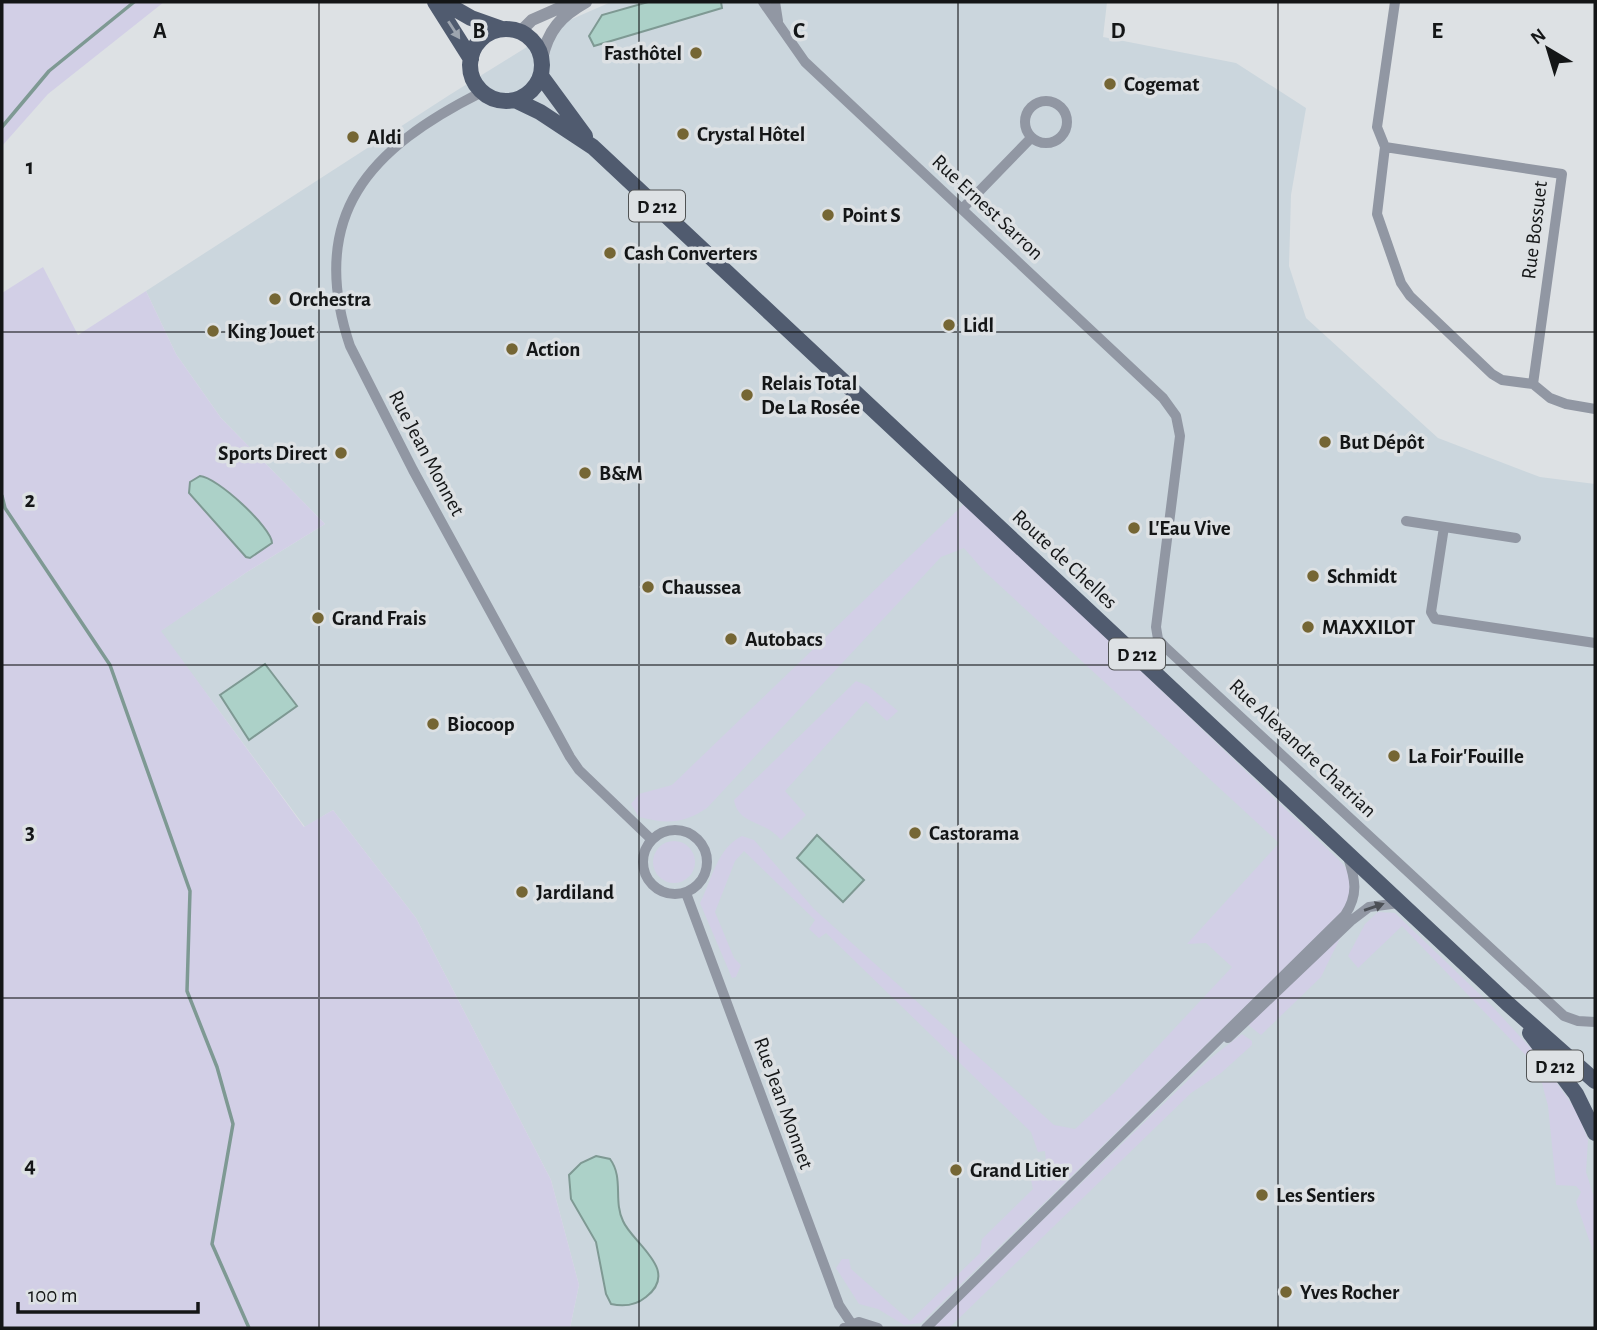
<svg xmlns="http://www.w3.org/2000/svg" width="1597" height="1330" font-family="'Alegreya Sans',sans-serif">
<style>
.built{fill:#cbd6dd}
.green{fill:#d2cfe6}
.water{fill:#acd1c8;stroke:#7e9993;stroke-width:2}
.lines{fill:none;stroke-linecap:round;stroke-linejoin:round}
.stream{stroke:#7e9993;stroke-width:3.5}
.minor{stroke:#9197a3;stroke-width:10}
.tertiary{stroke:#9197a3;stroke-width:12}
.primary{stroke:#505b6f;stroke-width:16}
.oneway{fill:#9ea5af}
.oneway2{fill:#4c5056}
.grid{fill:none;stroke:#141617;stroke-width:2;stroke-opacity:0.55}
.poi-dot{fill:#756634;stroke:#dde1e4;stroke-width:2.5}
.labels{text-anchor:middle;stroke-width:7;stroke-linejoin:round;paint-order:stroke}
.shield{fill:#dde1e4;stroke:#505354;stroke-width:2}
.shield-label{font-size:19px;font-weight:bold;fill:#141617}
.poi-label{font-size:21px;font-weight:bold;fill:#141617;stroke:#dde1e4;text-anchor:start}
.street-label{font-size:21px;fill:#141617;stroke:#dde1e4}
.grid-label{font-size:23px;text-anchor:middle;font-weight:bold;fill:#141617;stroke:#dde1e4;stroke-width:7;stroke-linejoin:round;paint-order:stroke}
</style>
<rect width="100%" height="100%" fill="#dde1e4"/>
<!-- built -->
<path class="built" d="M611,2h496l-4,35 133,26 70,45 -15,87 -2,71 17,52 132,120 102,39 55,7v844h-1025l9,-43 -28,-105 -135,-262 -83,-108 -28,17 -145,-196 87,-59 78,-48 -104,-106 -45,-64 -30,-63 305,-197 121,-75z"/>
<!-- green -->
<path class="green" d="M2,2h162l-116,92 -46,52z
M43,267l35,68 68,-44 30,63 45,64 104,106 -78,48 -86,59 143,196 29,-17 83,108 135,262 28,105 -9,43h-568v-1035z
M965,503l377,360c12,16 11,25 6,43l-427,417 -17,2 -26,-16 -19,-5 -23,-36 6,-9h7l2,10 59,52 70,-68 2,-14 51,-50 -3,-13 8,-1 1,-11 7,-2 -1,-11 -7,1 -7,-20 -205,-199 -7,5 -10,-9 6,-9 -71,-69 -9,10 -20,51 19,46 7,7 -5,12 -4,1 -32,-75c12,-23 17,-55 42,-67l12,4 60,69 240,216 21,4 40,-37 117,-125 -26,-24 -19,1 92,-101 -296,-273 -19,-22 -23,9 -234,251c-24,16 -40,16 -68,9l-8,-13 8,-10 33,-9z
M856,681l12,5 30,25 -11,10 -21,-20 -81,90 21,24 -25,25c-16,-20 -43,-15 -47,-40z
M653 862a21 21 0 1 1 42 0a21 21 0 1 1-42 0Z
M1378,912l17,1 96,92 46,50 41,58 10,27 -2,32 9,28v57l-19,-55 5,-10 -5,-6 -20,-1 -8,-79 -10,-38 -136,-142 -44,42 -10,-12 17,-32z
M1342,934l-21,43 -60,58 -14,-11z
M1242,1034l10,7v4l-31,28 -30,20 -242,235h-18l281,-271z"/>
<!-- water -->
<path class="water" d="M648,2h73l1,6 -128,38 -5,-10 13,-21z
M200,476c17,1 72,52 72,67l-22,15 -4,-1 -57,-64 1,-11z
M265,664l32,42 -48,34 -29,-45z
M817,835l47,45 -21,22 -46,-44z
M596,1156l14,3c14,19 3,41 13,62 9,22 58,49 23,76 -11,9 -22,10 -35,7l-5,-10 -10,-52 -25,-43 -2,-24 12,-12z"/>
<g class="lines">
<!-- stream -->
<path class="stream" d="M2,127l47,-56 85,-69
M2,496l3,12 105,157 80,226 -3,100 30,76 16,57 -21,120 37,84"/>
<!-- minor -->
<path class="minor" d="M763,2l42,60 358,336 13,18 4,20 -24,191 2,12 8,9 398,368 14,5 17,1
M775,2l3,19
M1395,2l-18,125 8,20 -8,67 24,69 9,13 82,78 10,6 31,4 17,14 16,6 29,5
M482,92c-112,56 -176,123 -132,254l63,124 157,287 9,13 73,70
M1025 122a21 21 0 1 1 42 0a21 21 0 1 1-42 0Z
M1385,147l177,27 -29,210
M962,209l69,-71
M1406,521l110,17
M1444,527l-13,85 4,7 160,24
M643 862a32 32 0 1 1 64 0a32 32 0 1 1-64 0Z
M686,893l153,412 12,18
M1228,1038l124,-118 17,-13 30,-4
M844,1328l15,-6 19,6
M926,1328l419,-413c14,-21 10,-36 3,-58"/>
<!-- tertiary -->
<path class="tertiary" d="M520,32l12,-12 41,-18
M542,59c6,-29 19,-43 44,-57"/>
<!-- primary -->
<path class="primary" d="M435,2l36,57
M443,2l28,16 31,11
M470 65a36 36 0 1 1 72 0a36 36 0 1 1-72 0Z
M541,76l44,60
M515,100l25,12 53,35 914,856 88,78
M1530,1033l46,61 19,39"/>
</g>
<!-- one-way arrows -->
<defs><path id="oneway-solid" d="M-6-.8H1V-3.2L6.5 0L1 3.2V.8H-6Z" transform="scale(1.75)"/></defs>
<use class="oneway" href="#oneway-solid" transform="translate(454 30) rotate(57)"/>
<use class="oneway2" href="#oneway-solid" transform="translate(1374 907) rotate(-19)"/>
<!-- grid -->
<path class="grid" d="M319,2v1326M639,2v1326M958,2v1326M1278,2v1326M2,332h1593M2,665h1593M2,998h1593"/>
<!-- markers -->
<g class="poi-dot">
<circle cx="696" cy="53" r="7"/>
<circle cx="1110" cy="84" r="7"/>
<circle cx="683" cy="134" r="7"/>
<circle cx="353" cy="137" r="7"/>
<circle cx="828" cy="215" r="7"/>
<circle cx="610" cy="253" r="7"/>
<circle cx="275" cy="299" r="7"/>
<circle cx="949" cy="325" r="7"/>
<circle cx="213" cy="331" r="7"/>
<circle cx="512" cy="349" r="7"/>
<circle cx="747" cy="395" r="7"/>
<circle cx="1325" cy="442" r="7"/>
<circle cx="341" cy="453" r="7"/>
<circle cx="585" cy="473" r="7"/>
<circle cx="1134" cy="528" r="7"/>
<circle cx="1313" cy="576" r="7"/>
<circle cx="648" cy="587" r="7"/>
<circle cx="318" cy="618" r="7"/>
<circle cx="1308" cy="627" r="7"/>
<circle cx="731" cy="639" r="7"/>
<circle cx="433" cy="724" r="7"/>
<circle cx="1394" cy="756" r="7"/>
<circle cx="915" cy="833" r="7"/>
<circle cx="522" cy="892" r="7"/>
<circle cx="956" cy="1170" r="7"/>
<circle cx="1262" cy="1195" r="7"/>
<circle cx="1286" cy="1292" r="7"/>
</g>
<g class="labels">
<!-- shield labels -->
<g class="shield">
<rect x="629" y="190.5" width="56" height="31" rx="5"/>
<rect x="1109" y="638.5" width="56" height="31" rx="5"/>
<rect x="1527" y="1050.5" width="56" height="31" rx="5"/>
</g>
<g class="shield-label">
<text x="657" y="213">D 212</text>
<text x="1137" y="661">D 212</text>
<text x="1555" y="1073">D 212</text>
</g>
<!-- poi labels -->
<g class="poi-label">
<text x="682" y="60" text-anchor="end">Fasthôtel</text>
<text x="1124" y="91">Cogemat</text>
<text x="697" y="141">Crystal Hôtel</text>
<text x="367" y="144">Aldi</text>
<text x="842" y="222">Point S</text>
<text x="624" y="260">Cash Converters</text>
<text x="289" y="306">Orchestra</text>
<text x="963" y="332">Lidl</text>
<text x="227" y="338">King Jouet</text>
<text x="526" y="356">Action</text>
<text x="761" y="390">Relais Total<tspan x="761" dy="24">De La Rosée</tspan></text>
<text x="1339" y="449">But Dépôt</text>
<text x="327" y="460" text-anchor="end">Sports Direct</text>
<text x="599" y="480">B&amp;M</text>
<text x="1148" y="535">L'Eau Vive</text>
<text x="1327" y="583">Schmidt</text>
<text x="662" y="594">Chaussea</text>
<text x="332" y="625">Grand Frais</text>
<text x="1322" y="634">MAXXILOT</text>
<text x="745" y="646">Autobacs</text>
<text x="447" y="731">Biocoop</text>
<text x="1408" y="763">La Foir'Fouille</text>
<text x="929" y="840">Castorama</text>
<text x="536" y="899">Jardiland</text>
<text x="970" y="1177">Grand Litier</text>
<text x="1276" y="1202">Les Sentiers</text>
<text x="1300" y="1299">Yves Rocher</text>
</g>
<!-- street labels -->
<g class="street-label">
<text transform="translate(988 207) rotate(43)" y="7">Rue Ernest Sarron</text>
<text transform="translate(1534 230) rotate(-83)" y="7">Rue Bossuet</text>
<text transform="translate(427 453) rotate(62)" y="7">Rue Jean Monnet</text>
<text transform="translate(1065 559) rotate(43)" y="7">Route de Chelles</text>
<text transform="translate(1303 748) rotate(43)" y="7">Rue Alexandre Chatrian</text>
<text transform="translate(784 1103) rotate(70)" y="7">Rue Jean Monnet</text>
</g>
</g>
<g class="grid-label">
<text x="160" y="38">A</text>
<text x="479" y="38">B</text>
<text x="799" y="38">C</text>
<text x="1118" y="38">D</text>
<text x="1437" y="38">E</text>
<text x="30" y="174">1</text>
<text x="30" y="507">2</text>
<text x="30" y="839">3</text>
<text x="30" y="1172">4</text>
</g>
<!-- border -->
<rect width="1597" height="1330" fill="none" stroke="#141617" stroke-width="7"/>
<!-- north arrow -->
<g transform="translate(1548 49) rotate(322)" stroke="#dde1e4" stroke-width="5" paint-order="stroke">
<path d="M0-5L12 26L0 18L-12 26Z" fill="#141617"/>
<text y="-10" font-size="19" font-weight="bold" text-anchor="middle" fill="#141617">N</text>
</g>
<!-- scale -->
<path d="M18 1302v10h180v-10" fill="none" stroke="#141617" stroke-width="3.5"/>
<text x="28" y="1302" font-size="21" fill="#141617" stroke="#dde1e4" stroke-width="5" paint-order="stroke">100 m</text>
</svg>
